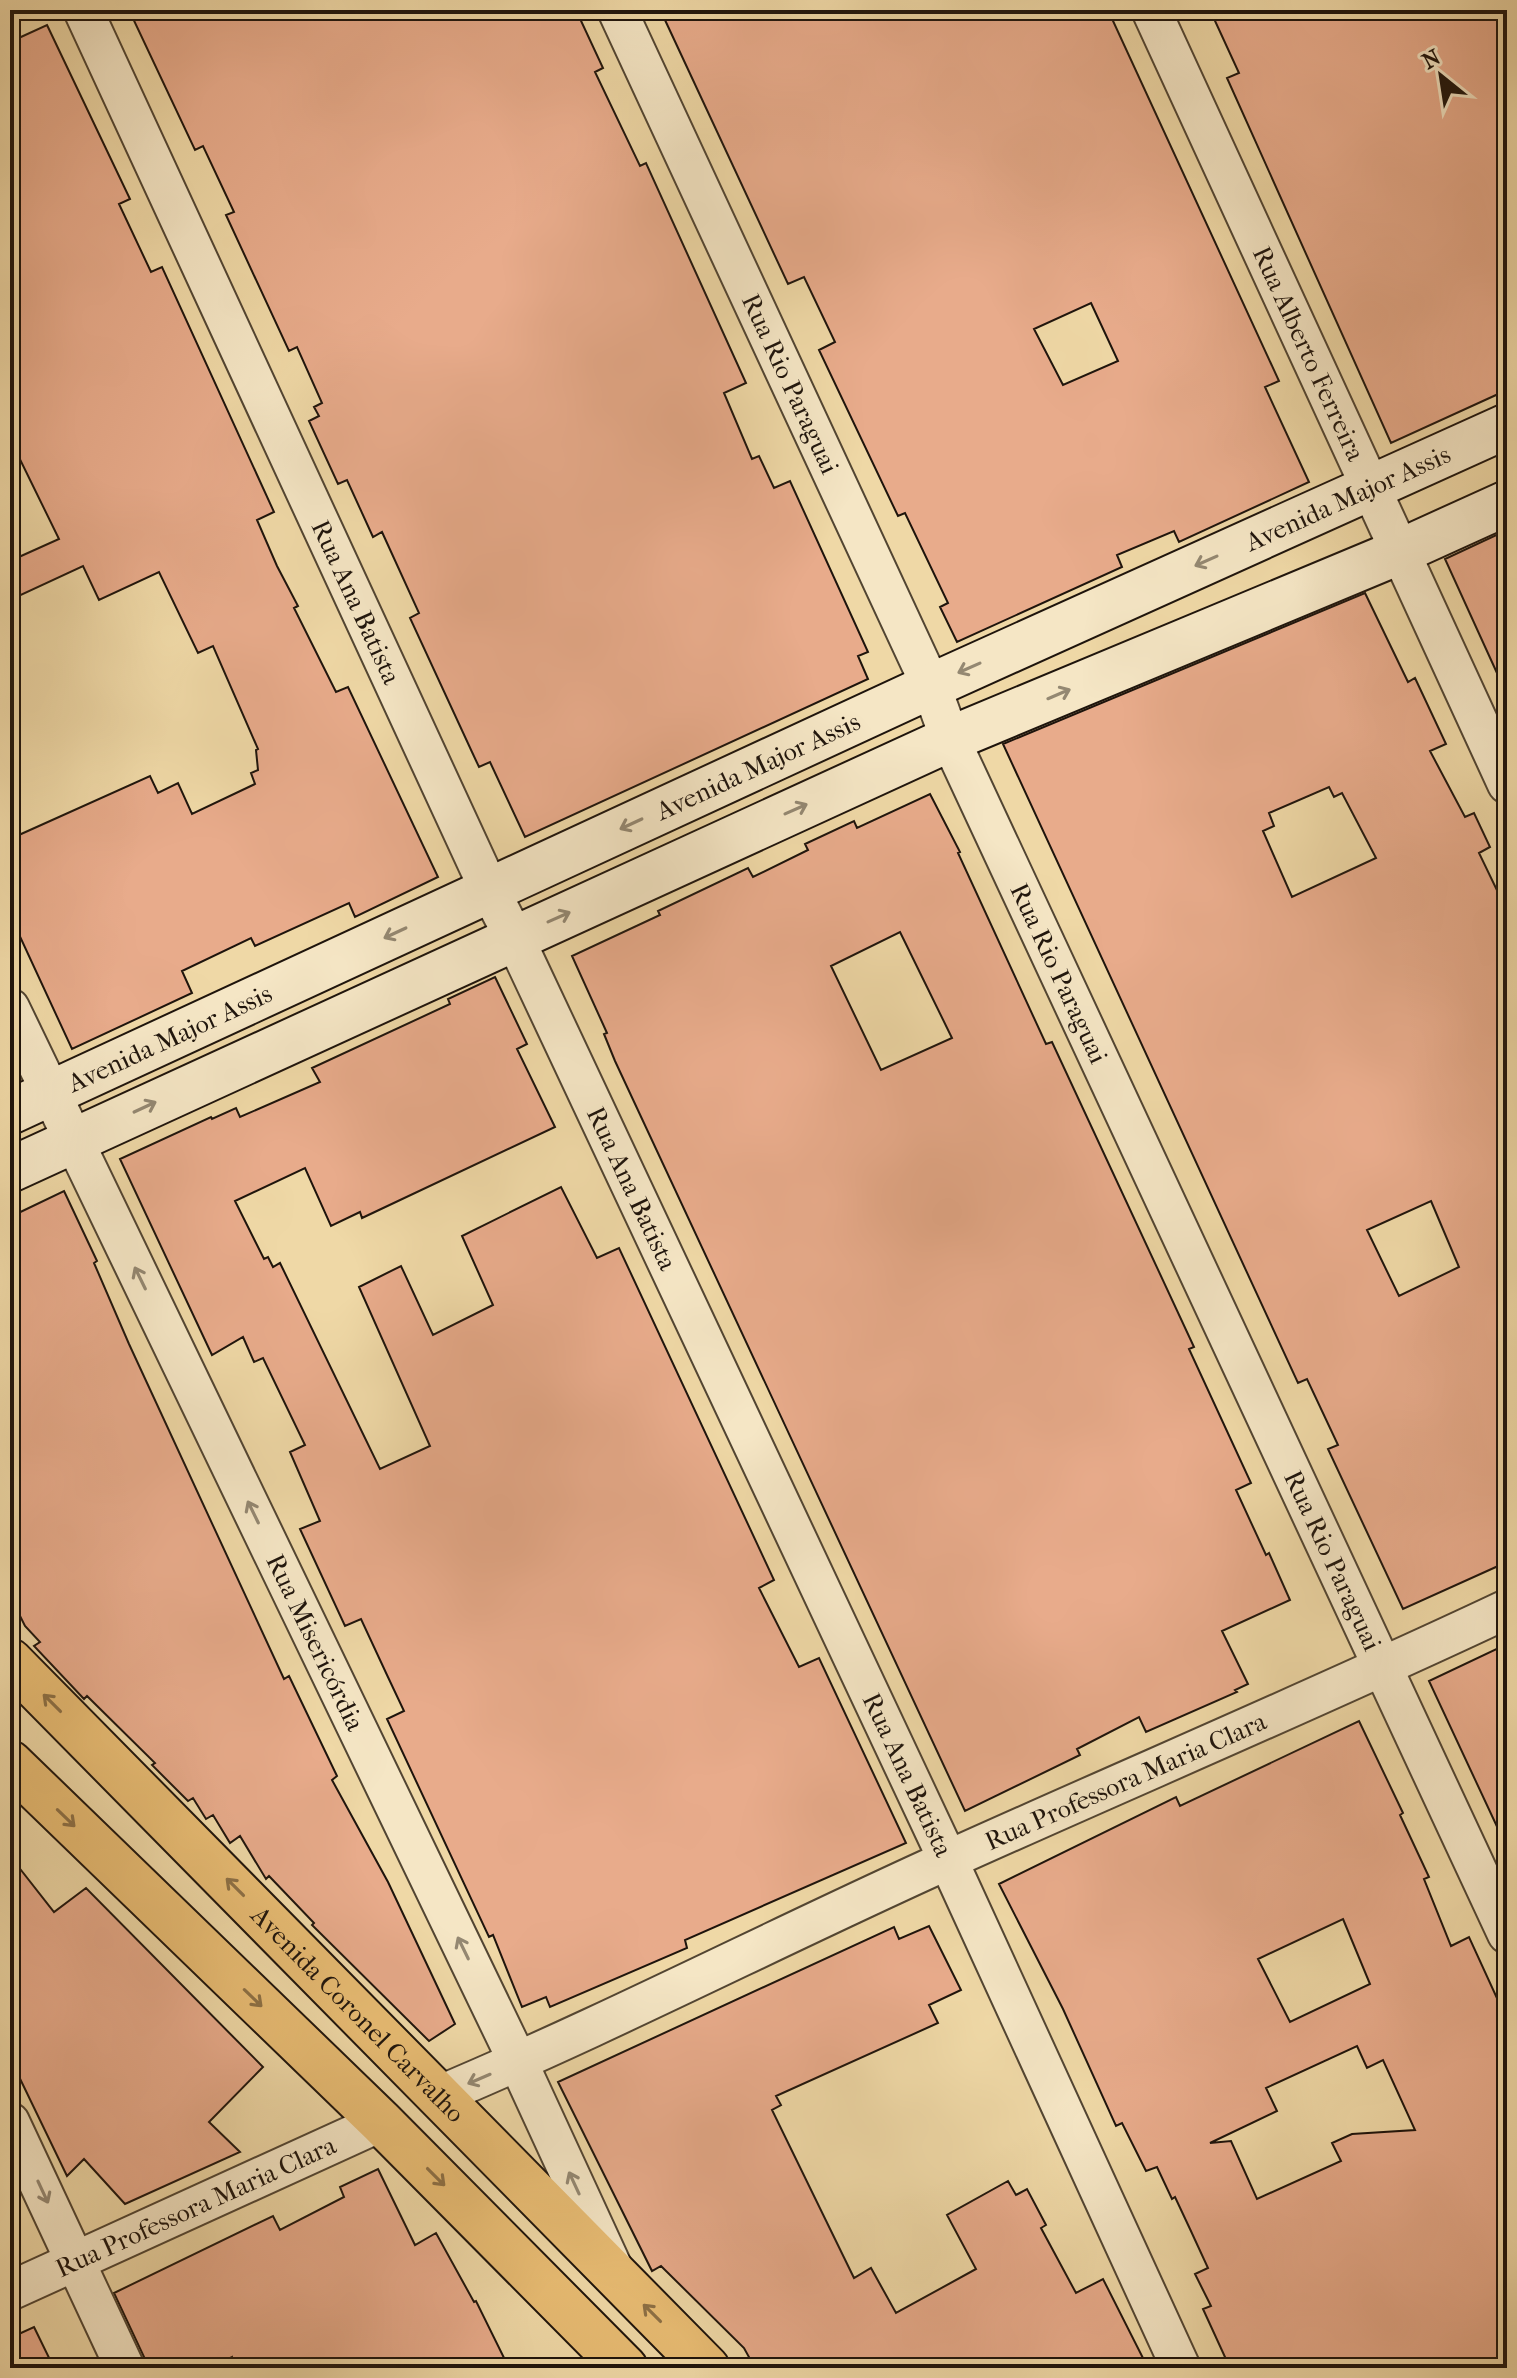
<svg xmlns="http://www.w3.org/2000/svg" width="1517" height="2378" font-family="'IM FELL French Canon',serif">
<style>
.building{fill:#e8ab8b;stroke:#1e140c;stroke-width:2;fill-rule:evenodd}
.lines{fill:none;stroke-linecap:round;stroke-linejoin:round}
.street-casing{stroke:#524532;stroke-width:42}
.secondary-casing{stroke:#1e140c;stroke-width:48}
.primary-casing{stroke:#1e140c;stroke-width:48}
.street{stroke:#f5e6c5;stroke-width:38}
.secondary{stroke:#f5e6c5;stroke-width:44}
.primary{stroke:#e8bc73;stroke-width:44}
.oneway{stroke:#948872}
.oneway2{stroke:#8d7045}
.labels{text-anchor:middle;stroke-width:7;stroke-linejoin:round;paint-order:stroke}
.street-label{font-size:26px;fill:#1e140c;stroke:#f5e6c5}
</style>
<rect width="100%" height="100%" fill="#efd8a6"/>
<filter id="stains"><feTurbulence type="fractalNoise" baseFrequency=".0025" numOctaves="4"/><feColorMatrix values="0 0 0 0 .2 0 0 0 0 .09 0 0 0 0 .02 0 0 0 .5 -.17"/></filter>
<radialGradient id="worn" r=".72"><stop offset=".6" stop-color="#630" stop-opacity="0"/><stop offset="1" stop-color="#630" stop-opacity=".3"/></radialGradient>
<!-- building -->
<path class="building" d="M129,10h447l27,58 -8,4 45,94 6,-3 100,220 -22,10 28,66 7,-3 15,32 16,-7 78,171 -10,4 10,23 -343,158 -35,-75 -11,5 -7,-15 -62,-134 9,-5 -37,-81 -9,5 -26,-57 -9,4 -29,-63 10,-5 -5,-9 8,-4 -25,-56 -8,4 -63,-136 8,-3 -31,-66 -8,4z
M665,10h443l171,371 -14,6 44,95 -130,60 -5,-11 -57,24 5,12 -165,75 -17,-35 8,-4 -43,-90 -7,3 -79,-166 16,-8 -31,-65 -16,7 -123,-264 3,-1zM1091,303l27,58 -55,24 -29,-56z
M1210,10h297v380l-116,53 -164,-365 12,-5z
M47,25l83,174 -11,5 32,68 11,-5 112,245 -17,8 20,46 21,40 -4,2 42,84 12,-5 90,190 -83,40 -6,-14 -94,43 -4,-8 -69,33 10,22 -120,56 -62,-134v-76l140,-63 8,17 20,-10 14,31 63,-30 -4,-11 7,-3 -2,-20 2,-1 -45,-103 -15,7 -39,-81 -60,28 -16,-34 -73,34v-39l49,-22 -49,-100v-397z
M1507,530v165l-62,-136z
M1365,593l43,89 7,-4 31,66 -16,7 35,66 9,-4 16,34 -11,6 28,58v651l-104,47 -75,-160 10,-4 -31,-66 -9,4 -295,-639zM1329,787l5,10 8,-4 34,65 -84,39 -29,-66 11,-5 -5,-13zM1431,1201l28,66 -60,29 -32,-66z
M930,794l30,58 -2,1 88,191 6,-2 142,305 -5,2 62,134 -15,7 30,65 3,-2 21,47 -68,31 26,53 -13,6 2,2 -91,40 -7,-15 -62,32 3,6 -115,56 -350,-750 -11,-27 3,-1 -35,-77 88,-41 -2,-4 90,-43 5,9 55,-27 -3,-6 49,-23 3,7zM900,932l52,106 -71,32 -50,-104z
M495,977l32,67 -10,5 38,78 -193,91 -2,-6 -29,14 -26,-58 -70,33 29,58 4,-2 5,10 7,-4 100,206 50,-23 -71,-159 42,-21 32,69 60,-30 -31,-69 99,-49 36,71 22,-10 155,332 -15,8 40,79 20,-9 87,185 -221,97 2,8 -137,59 -4,-10 -24,10 -29,-72 -4,2 -102,-218 17,-8 -17,-36 -26,-56 -16,7 -45,-97 20,-8 -30,-69 15,-7 -42,-87 -9,4 -11,-25 -31,18 -92,-196 91,-42 1,2 24,-11 4,9 80,-35 -8,-14 138,-64 -2,-5z
M64,1191l33,70 -3,2 35,81 155,335 5,-3 48,100 -5,4 56,102 67,142 -26,17 -117,-116 2,-2 -45,-47 -3,3 -26,-43 -10,7 -17,-28 -7,4 -13,-21 -5,3 -36,-36 3,-2 -68,-67 -3,3 -50,-53 6,-4 -15,-16 -15,-30v-379z
M1507,1644v204l-78,-167z
M1359,1721l44,92 -3,2 29,62 -5,2 27,67 18,-9 38,83v348h-277l-27,-59 8,-3 -16,-32 13,-6 -18,-39 -15,-32 -3,2 -15,-32 -11,4 -24,-48 -6,3 -53,-117 -64,-125 177,-87 4,9zM1343,1919l27,65 -80,38 -32,-63zM1357,2046l10,22 16,-8 32,70 -63,4 -20,9 9,18 -84,38 -26,-58 -21,2 67,-32 -11,-23z
M10,1856l44,56 32,-24 177,179 -54,55 31,30 -115,52 -41,-45 -17,17 -57,-118z
M929,1926l32,64 -32,15 9,18 -162,73 5,9 -9,5 82,168 17,-10 25,45 80,-44 -29,-54 61,-34 8,14 11,-6 19,36 -5,3 35,65 27,-14 45,89h-393l-11,-20 -83,-82 -9,5 -94,-189 336,-155 5,12z
M378,2169l37,76 21,-12 38,69 2,-1 33,67h-275l-2,-11 -22,11h-63l-2,-9 -31,-66 159,-77 7,14 64,-33 -4,-10z
M34,2327l20,41h-44v-30z"/>
<g class="lines">
<defs>
<g id="street">
<path id="s1" d="M83,10l406,879 25,48 434,923 233,508"/>
<path id="s2" d="M617,10l314,676 19,53 557,1195"/>
<path id="s3" d="M1151,10l356,774"/>
<path id="s4" d="M10,1008l508,1054 94,204"/>
<path id="s5" d="M440,2095c173,-73 339,-159 510,-236 186,-84 373,-163 557,-250"/>
<path d="M10,2122l115,246"/>
<path id="s6" d="M10,2291l371,-169"/>
</g>
<g id="secondary">
<path id="s7" d="M10,1112l921,-426 576,-260"/>
<path d="M10,1170l940,-431 449,-187 108,-49"/>
</g>
<g id="primary">
<path id="s8" d="M10,1661l697,707"/>
<path d="M10,1763l371,359 244,246"/>
</g>
</defs>
<!-- street casing -->
<use href="#street" class="street-casing"/>
<!-- secondary casing -->
<use href="#secondary" class="secondary-casing"/>
<!-- primary casing -->
<use href="#primary" class="primary-casing"/>
<!-- street -->
<use href="#street" class="street"/>
<!-- secondary -->
<use href="#secondary" class="secondary"/>
<!-- primary -->
<use href="#primary" class="primary"/>
</g>
<!-- one-way arrows -->
<defs><path id="oneway-shaft" d="M-6 0H5M1.5-3L5.5 0L1.5 3" fill="none" stroke-width="1.6" stroke-linecap="round" stroke-linejoin="round" transform="scale(2)"/></defs>
<g class="oneway">
<use href="#oneway-shaft" transform="translate(1206 561) rotate(156)"/>
<use href="#oneway-shaft" transform="translate(969 668) rotate(156)"/>
<use href="#oneway-shaft" transform="translate(1059 694) rotate(-23)"/>
<use href="#oneway-shaft" transform="translate(796 809) rotate(-24)"/>
<use href="#oneway-shaft" transform="translate(631 824) rotate(155)"/>
<use href="#oneway-shaft" transform="translate(559 917) rotate(-24)"/>
<use href="#oneway-shaft" transform="translate(395 933) rotate(155)"/>
<use href="#oneway-shaft" transform="translate(145 1107) rotate(-25)"/>
<use href="#oneway-shaft" transform="translate(140 1278) rotate(-116)"/>
<use href="#oneway-shaft" transform="translate(253 1512) rotate(-116)"/>
<use href="#oneway-shaft" transform="translate(463 1948) rotate(-116)"/>
<use href="#oneway-shaft" transform="translate(479 2079) rotate(157)"/>
<use href="#oneway-shaft" transform="translate(574 2183) rotate(-115)"/>
<use href="#oneway-shaft" transform="translate(43 2192) rotate(65)"/>
</g>
<g class="oneway2">
<use href="#oneway-shaft" transform="translate(52 1703) rotate(-135)"/>
<use href="#oneway-shaft" transform="translate(66 1818) rotate(44)"/>
<use href="#oneway-shaft" transform="translate(235 1887) rotate(-135)"/>
<use href="#oneway-shaft" transform="translate(253 1998) rotate(44)"/>
<use href="#oneway-shaft" transform="translate(436 2177) rotate(45)"/>
<use href="#oneway-shaft" transform="translate(652 2313) rotate(-135)"/>
</g>
<g class="labels">
<!-- street labels -->
<g class="street-label">
<text dy="9" stroke="none"><textPath href="#s3" startOffset="378">Rua Alberto Ferreira</textPath></text>
<text dy="9" stroke="none"><textPath href="#s2" startOffset="412">Rua Rio Paraguai</textPath></text>
<text dy="9" stroke="none"><textPath href="#s7" startOffset="1472">Avenida Major Assis</textPath></text>
<text dy="9" stroke="none"><textPath href="#s1" startOffset="652">Rua Ana Batista</textPath></text>
<text dy="9" stroke="none"><textPath href="#s7" startOffset="824">Avenida Major Assis</textPath></text>
<text dy="9" stroke="none"><textPath href="#s2" startOffset="1060">Rua Rio Paraguai</textPath></text>
<text dy="9" stroke="none"><textPath href="#s7" startOffset="176">Avenida Major Assis</textPath></text>
<text dy="9" stroke="none"><textPath href="#s1" startOffset="1300">Rua Ana Batista</textPath></text>
<text dy="9" stroke="none"><textPath href="#s2" startOffset="1708">Rua Rio Paraguai</textPath></text>
<text dy="9" stroke="none"><textPath href="#s4" startOffset="704">Rua Misericórdia</textPath></text>
<text dy="9" stroke="none"><textPath href="#s1" startOffset="1948">Rua Ana Batista</textPath></text>
<text dy="9" stroke="none"><textPath href="#s5" startOffset="754">Rua Professora Maria Clara</textPath></text>
<text dy="9" stroke="none"><textPath href="#s8" startOffset="496">Avenida Coronel Carvalho</textPath></text>
<text dy="9" stroke="none"><textPath href="#s6" startOffset="204">Rua Professora Maria Clara</textPath></text>
</g>
</g>
<!-- margin -->
<rect width="1517" height="2378" fill="none" stroke="#efd8a6" stroke-width="40"/>
<rect x="12" y="12" width="1493" height="2354" fill="none" stroke="#1e140c" stroke-width="4"/>
<rect x="20" y="20" width="1477" height="2338" fill="none" stroke="#1e140c" stroke-width="2"/>
<!-- north arrow -->
<g transform="translate(1441 76) rotate(330)" stroke="#f5e6c5" stroke-width="6" paint-order="stroke">
<path d="M0-6L14 30L0 20L-14 30Z" fill="#1e140c"/>
<text y="-12" font-size="22" font-weight="bold" text-anchor="middle" fill="#1e140c">N</text>
</g>
<rect width="100%" height="100%" filter="url(#stains)"/>
<rect width="100%" height="100%" fill="url(#worn)"/>
</svg>
